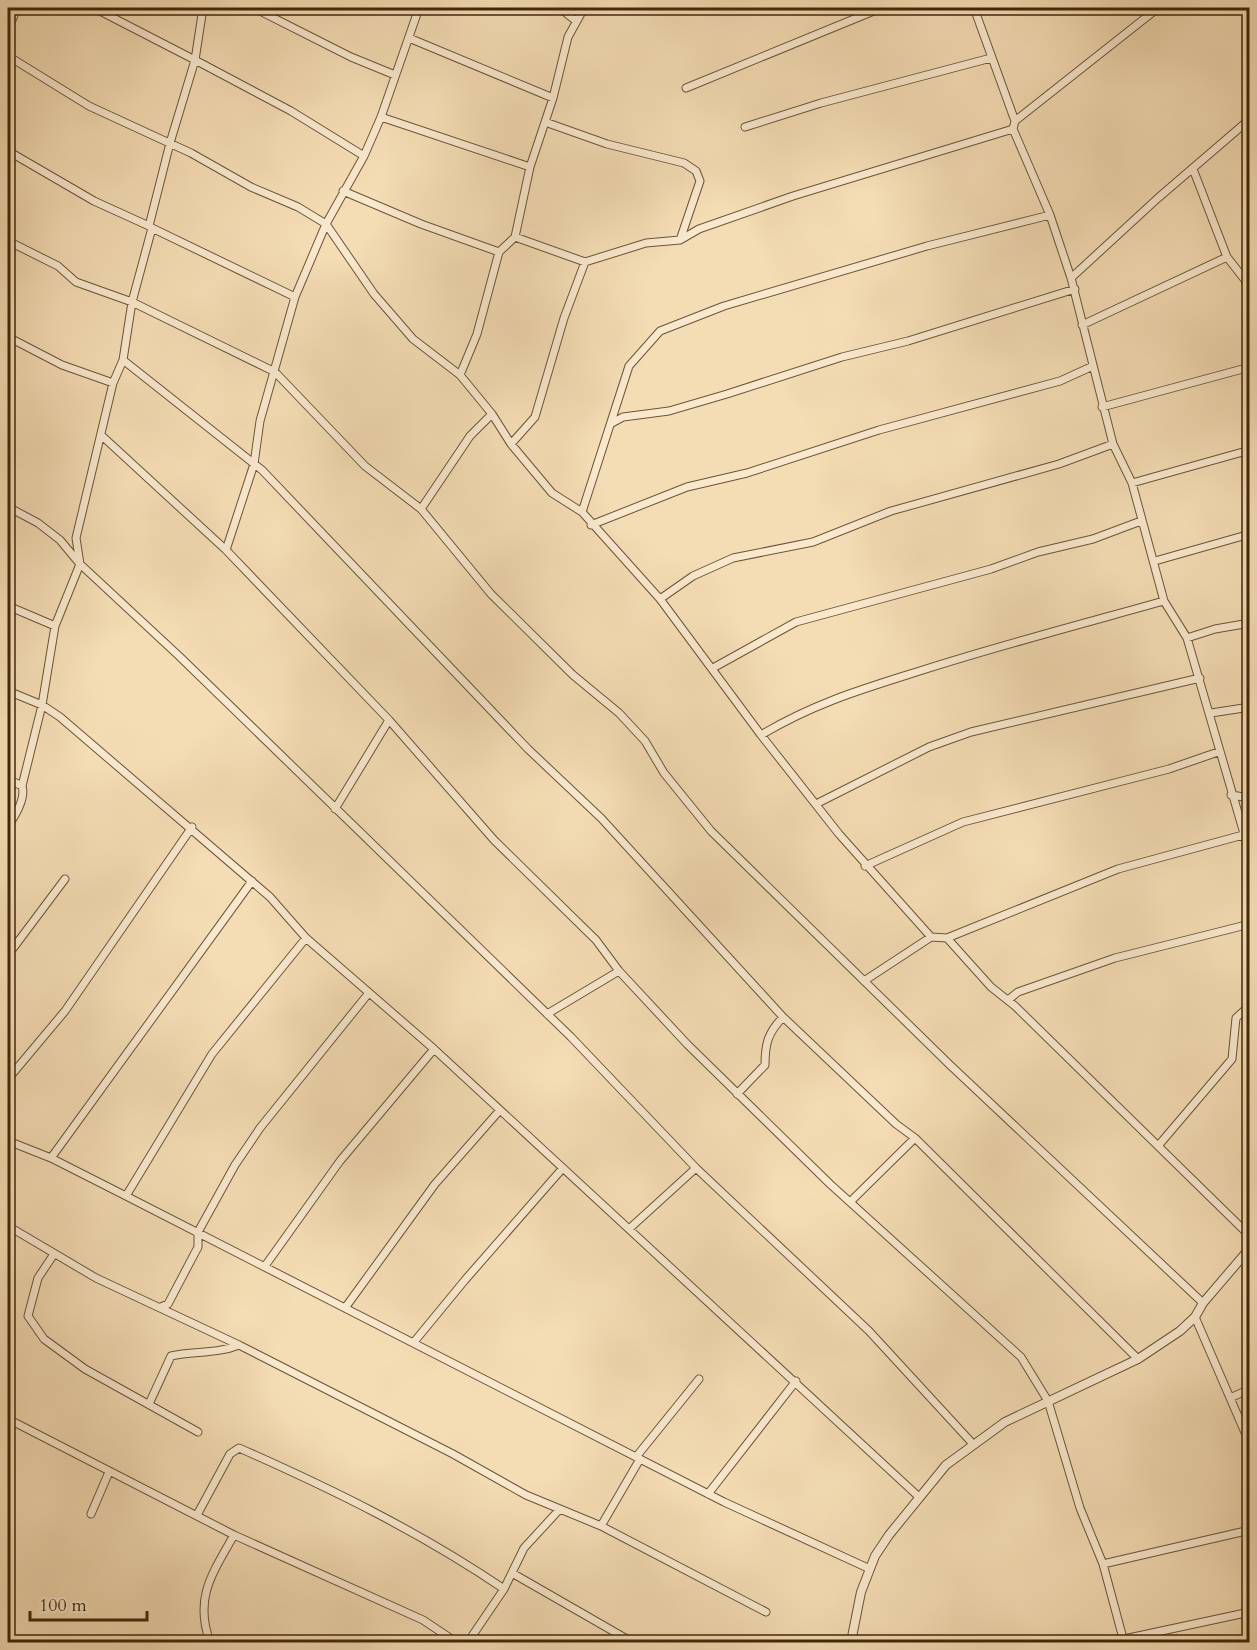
<svg xmlns="http://www.w3.org/2000/svg" width="1257" height="1650" font-family="Cardo,serif">
<style>
.lines{fill:none;stroke-linecap:round;stroke-linejoin:round}
.minor-casing{stroke:#6d5434;stroke-width:9}
.tertiary-casing{stroke:#6d5434;stroke-width:10}
.minor{stroke:#f8e8ce;stroke-width:7}
.tertiary{stroke:#f8e8ce;stroke-width:8}
</style>
<rect width="100%" height="100%" fill="#f4dcb4"/>
<filter id="stains"><feTurbulence type="fractalNoise" baseFrequency=".00333" numOctaves="4"/><feColorMatrix values="0 0 0 0 .2 0 0 0 0 .09 0 0 0 0 .02 0 0 0 .5 -.17"/></filter>
<radialGradient id="worn" r=".72"><stop offset=".6" stop-color="#630" stop-opacity="0"/><stop offset="1" stop-color="#630" stop-opacity=".3"/></radialGradient>
<g class="lines">
<defs>
<path id="minor" d="M203,8l-8,52 96,51 73,45 17,-39 38,-109
M254,8l97,49 44,18
M560,8l16,13
M974,8l41,113 -2,8 37,86 21,63 42,166 19,39 32,118 23,37 63,216
M8,30l9,-22
M409,38l144,60
M8,56l81,50 102,47 60,34 47,20 28,17 48,70 39,45 47,36 32,39 19,30 41,49 30,19 78,87 101,136 78,99 92,103 16,1 44,49 24,19 235,230
M686,88l195,-80
M381,117l149,50
M1015,121l143,-113
M545,122l62,22 77,19 12,8 4,10 -20,59
M745,127l76,-24 170,-45
M8,151l86,50 55,25
M1193,169l34,88 18,23 5,15
M343,191l78,33 78,28 16,-15 15,-70 23,-69 15,-61 16,-29
M152,228l143,69
M8,241l50,25 18,16 56,20 143,70 90,94 56,43 70,85 82,81 46,38 26,28 19,32 47,58 239,234 253,238
M585,262l61,-19 34,-3 19,-11 94,-33 220,-67
M1071,278l87,-80 92,-79
M1082,325l145,-68
M8,337l54,28 51,18
M123,360l139,110 266,279 73,69 182,199 113,107 19,14 223,221
M460,375l17,-41 22,-82
M1102,407l148,-40
M612,423l11,-6 46,-6 58,-17 115,-37 66,-16 167,-52
M101,435l125,115 163,170 105,120 102,100 23,31 68,73 143,140 191,173 27,44 32,107 23,56 21,78
M511,444l24,-27 29,-99 21,-56 -70,-25
M1132,483l118,-33
M8,507l30,16 22,17 20,24 99,92 392,381 125,131 173,163 104,113 -3,3
M421,509l49,-73 22,-22
M582,512l47,-146 31,-35 64,-25 203,-60 123,-31
M591,525l96,-38 60,-14 132,-43 181,-49 33,-15
M226,550l28,-86 6,-43 35,-124 31,-73 38,-68
M1155,561l95,-27
M660,599l33,-23 40,-18 80,-16 78,-31 168,-47 54,-20
M8,606l47,20
M1187,638l28,-9 35,-6
M713,668l83,-46 195,-53 47,-17 55,-13 48,-18
M8,691l34,14 18,12 210,180 36,41 128,111 485,448
M1211,713l39,-6
M761,735c55,-33 105,-47 165,-66 79,-25 159,-46 238,-68
M8,779l14,7
M1231,795l19,3
M816,804l113,-57 42,-15 229,-54
M335,809l54,-89
M8,826c7,-10 18,-28 14,-40l20,-81 13,-79 25,-62 -4,-26 37,-155 10,-23 9,-58 20,-74 -3,-2 21,-83 25,-83 -101,-52
M865,866l98,-44 206,-53 49,-17
M947,938l171,-69 125,-34
M8,955l57,-76
M864,981l67,-44
M1008,1000l10,-8 97,-34 135,-34
M547,1014l72,-43
M8,1079l57,-68 127,-184
M737,1094l28,-29c0,-22 3,-32 18,-48
M8,1141l43,17 75,38 598,306 146,67
M1158,1146l74,-87 4,-41 14,-13
M51,1158l201,-277
M126,1196l86,-142 94,-116
M850,1202l65,-64
M8,1226l88,52 143,67 214,109 73,41 75,31 165,86
M629,1229l67,-61
M54,1254l-16,24 -10,38 16,23 41,30 113,63
M265,1266l75,-105 94,-112
M161,1307l7,-3 30,-57v-15l37,-67 25,-37 108,-134
M345,1308l90,-124 65,-74
M1195,1317l55,127
M414,1342l51,-62 97,-111
M1230,1398l20,-9
M149,1404l22,-48c23,-5 46,-2 68,-11
M8,1419l226,116 189,85 33,22
M636,1457l63,-78
M708,1494l88,-113
M91,1514l18,-42
M197,1515l33,-61 9,-6c93,41 181,84 265,141
M601,1526l39,-67
M1103,1564l147,-34
M512,1573l120,69
M1124,1639l126,-27
M210,1642c-16,-44 2,-68 24,-107
M468,1642l36,-53 20,-41 35,-38"/>
<path id="tertiary" d="M851,1642l10,-50 14,-36 14,-21 57,-70 59,-43 133,-63 42,-28 15,-14 8,-14 47,-55"/>
</defs>
<!-- minor casing -->
<use href="#minor" class="minor-casing"/>
<!-- tertiary casing -->
<use href="#tertiary" class="tertiary-casing"/>
<!-- minor -->
<use href="#minor" class="minor"/>
<!-- tertiary -->
<use href="#tertiary" class="tertiary"/>
</g>
<!-- margin -->
<rect width="1257" height="1650" fill="none" stroke="#f4dcb4" stroke-width="30"/>
<rect x="9" y="9" width="1239" height="1632" fill="none" stroke="#402709" stroke-width="3"/>
<rect x="15" y="15" width="1227" height="1620" fill="none" stroke="#402709" stroke-width="1.5"/>
<!-- scale -->
<path d="M30 1611v9h117v-9" fill="none" stroke="#402709" stroke-width="3"/>
<text x="39" y="1611" font-size="18" fill="#402709" stroke="#f8e8ce" stroke-width="4.5" paint-order="stroke">100 m</text>
<rect width="100%" height="100%" filter="url(#stains)"/>
<rect width="100%" height="100%" fill="url(#worn)"/>
</svg>
